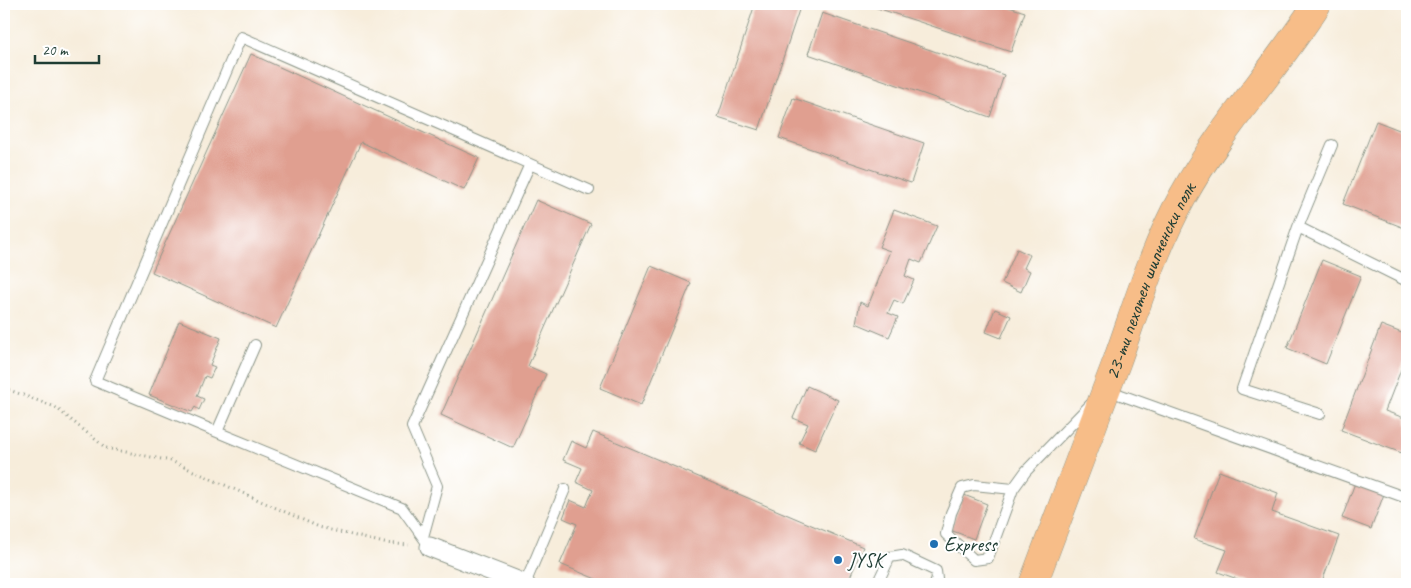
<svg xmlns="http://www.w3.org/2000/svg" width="1411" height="588" font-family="Caveat,sans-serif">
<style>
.building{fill:#e09f90}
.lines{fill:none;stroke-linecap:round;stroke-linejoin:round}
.service-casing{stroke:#8b9588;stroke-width:12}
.minor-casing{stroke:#8b9588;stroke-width:21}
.primary-casing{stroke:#8b9588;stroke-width:29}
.path{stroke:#8b9588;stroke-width:3;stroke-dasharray:1 4;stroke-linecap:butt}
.service{stroke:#fff;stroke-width:10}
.minor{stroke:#fff;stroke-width:19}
.primary{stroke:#f7bd88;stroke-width:28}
.poi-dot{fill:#1f6fb2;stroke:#fff;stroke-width:2}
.labels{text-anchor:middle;stroke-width:4;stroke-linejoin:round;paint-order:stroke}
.street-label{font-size:20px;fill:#1f3d34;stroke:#fff}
.poi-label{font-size:20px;fill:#1f3d34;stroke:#fff;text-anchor:start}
</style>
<rect width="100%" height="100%" fill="#fff"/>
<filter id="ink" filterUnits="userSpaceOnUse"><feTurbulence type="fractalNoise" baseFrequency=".02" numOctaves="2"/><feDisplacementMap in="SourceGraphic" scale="10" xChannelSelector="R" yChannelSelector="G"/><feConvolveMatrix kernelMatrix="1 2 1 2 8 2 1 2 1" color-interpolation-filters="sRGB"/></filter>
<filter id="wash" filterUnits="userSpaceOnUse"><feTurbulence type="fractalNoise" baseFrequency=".0096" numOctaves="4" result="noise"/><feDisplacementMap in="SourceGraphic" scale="20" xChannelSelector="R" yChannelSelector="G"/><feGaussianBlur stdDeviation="1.12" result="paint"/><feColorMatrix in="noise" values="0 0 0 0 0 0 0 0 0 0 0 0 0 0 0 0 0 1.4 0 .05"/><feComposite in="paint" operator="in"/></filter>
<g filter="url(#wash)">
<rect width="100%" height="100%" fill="#f7eddb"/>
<g id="blocks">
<!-- building -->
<path class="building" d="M755,4h46l-42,126 -41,-13z
M865,4h134l26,8 -14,40z
M822,13l182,62 -14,42 -182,-63z
M251,54l228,104 -15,32 -103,-48 -85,186 -124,-56z
M793,98l131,45 -13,40 -132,-45z
M1376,121l31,12v96l-64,-25z
M536,200l55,24 -63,142 18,8 -33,74 -72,-33z
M894,210l43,16 -16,37 -10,-4 -6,17 9,4 -11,24 -9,-4 -6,13 10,4 -9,20 -33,-14 4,-21 8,4 22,-55 -11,-4z
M1017,249l13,6 -6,13 6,3 -9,21 -19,-9z
M1322,260l39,16 -35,88 -39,-16z
M651,266l40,17 -50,122 -41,-17z
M995,309l16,7 -10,22 -15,-6z
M179,321l42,17 -11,27 5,2 -5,11 -5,-2 -8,20 7,3 -5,11 -4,-3 -3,5 -43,-17z
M1381,325l26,10v19l-22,57 22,8v36l-66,-25z
M807,386l31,14 -23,50 -16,-7 9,-19 -15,-6z
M593,432l270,115 -16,37h-239l-48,-20 17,-40 -14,-6 7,-18 16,7 7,-17 -17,-8 6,-14 -19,-8 8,-19 15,7z
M1219,471l59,22 -6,19 67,24 -18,48h-70l-33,-12 9,-22 -33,-11z
M1355,483l29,11 -13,35 -29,-11z
M964,495l23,9 -13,35 -24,-9z"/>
</g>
</g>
<g filter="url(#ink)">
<use href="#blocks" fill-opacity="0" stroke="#8b9588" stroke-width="1"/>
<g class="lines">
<defs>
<path id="service" d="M1298,227l109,54
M255,345l-38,87 185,76 23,32
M1107,390l300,108
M1320,414l-78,-25 56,-162 34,-82
M217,432l-122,-51 146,-344 348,153
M1013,489l-39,-4 -12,3 -11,25 -5,21 28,26 14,-2 25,-69 13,-18 65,-67
M423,537l14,-51 -25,-59 118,-263
M525,584l40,-95
M877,584l13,-27 12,-2 34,16 1,8 -2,5"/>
<path id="minor" d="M430,547l95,37"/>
<g id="primary">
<path id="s1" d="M1033,584c28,-74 56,-149 84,-223 20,-56 37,-113 66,-165 38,-69 92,-126 134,-192"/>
</g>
</defs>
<!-- service casing -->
<use href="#service" class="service-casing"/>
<!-- minor casing -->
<use href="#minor" class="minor-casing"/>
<!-- primary casing -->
<use href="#primary" class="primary-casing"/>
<!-- path -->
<path class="path" d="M4,388l51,19 51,41 65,13 148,66 65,16 25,2"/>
<!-- service -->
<use href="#service" class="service"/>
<!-- minor -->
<use href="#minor" class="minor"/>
<!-- primary -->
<use href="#primary" class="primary"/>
</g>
</g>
<!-- markers -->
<g class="poi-dot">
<circle cx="934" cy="544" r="5"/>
<circle cx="838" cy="560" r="5"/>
</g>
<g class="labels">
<!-- street labels -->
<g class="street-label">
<text dy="7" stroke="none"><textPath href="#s1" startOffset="325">23-ти пехотен шипченски полк</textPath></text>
</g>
<!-- poi labels -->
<g class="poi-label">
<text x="944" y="551">Express</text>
<text x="848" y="567">JYSK</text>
</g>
</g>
<!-- margin -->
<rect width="1411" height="588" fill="none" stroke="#fff" stroke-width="20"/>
<!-- scale -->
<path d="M35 55v8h64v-8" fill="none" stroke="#1f3d34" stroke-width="2.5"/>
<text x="42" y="55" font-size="15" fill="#1f3d34" stroke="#ffffff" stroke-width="4" paint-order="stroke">20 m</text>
</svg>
